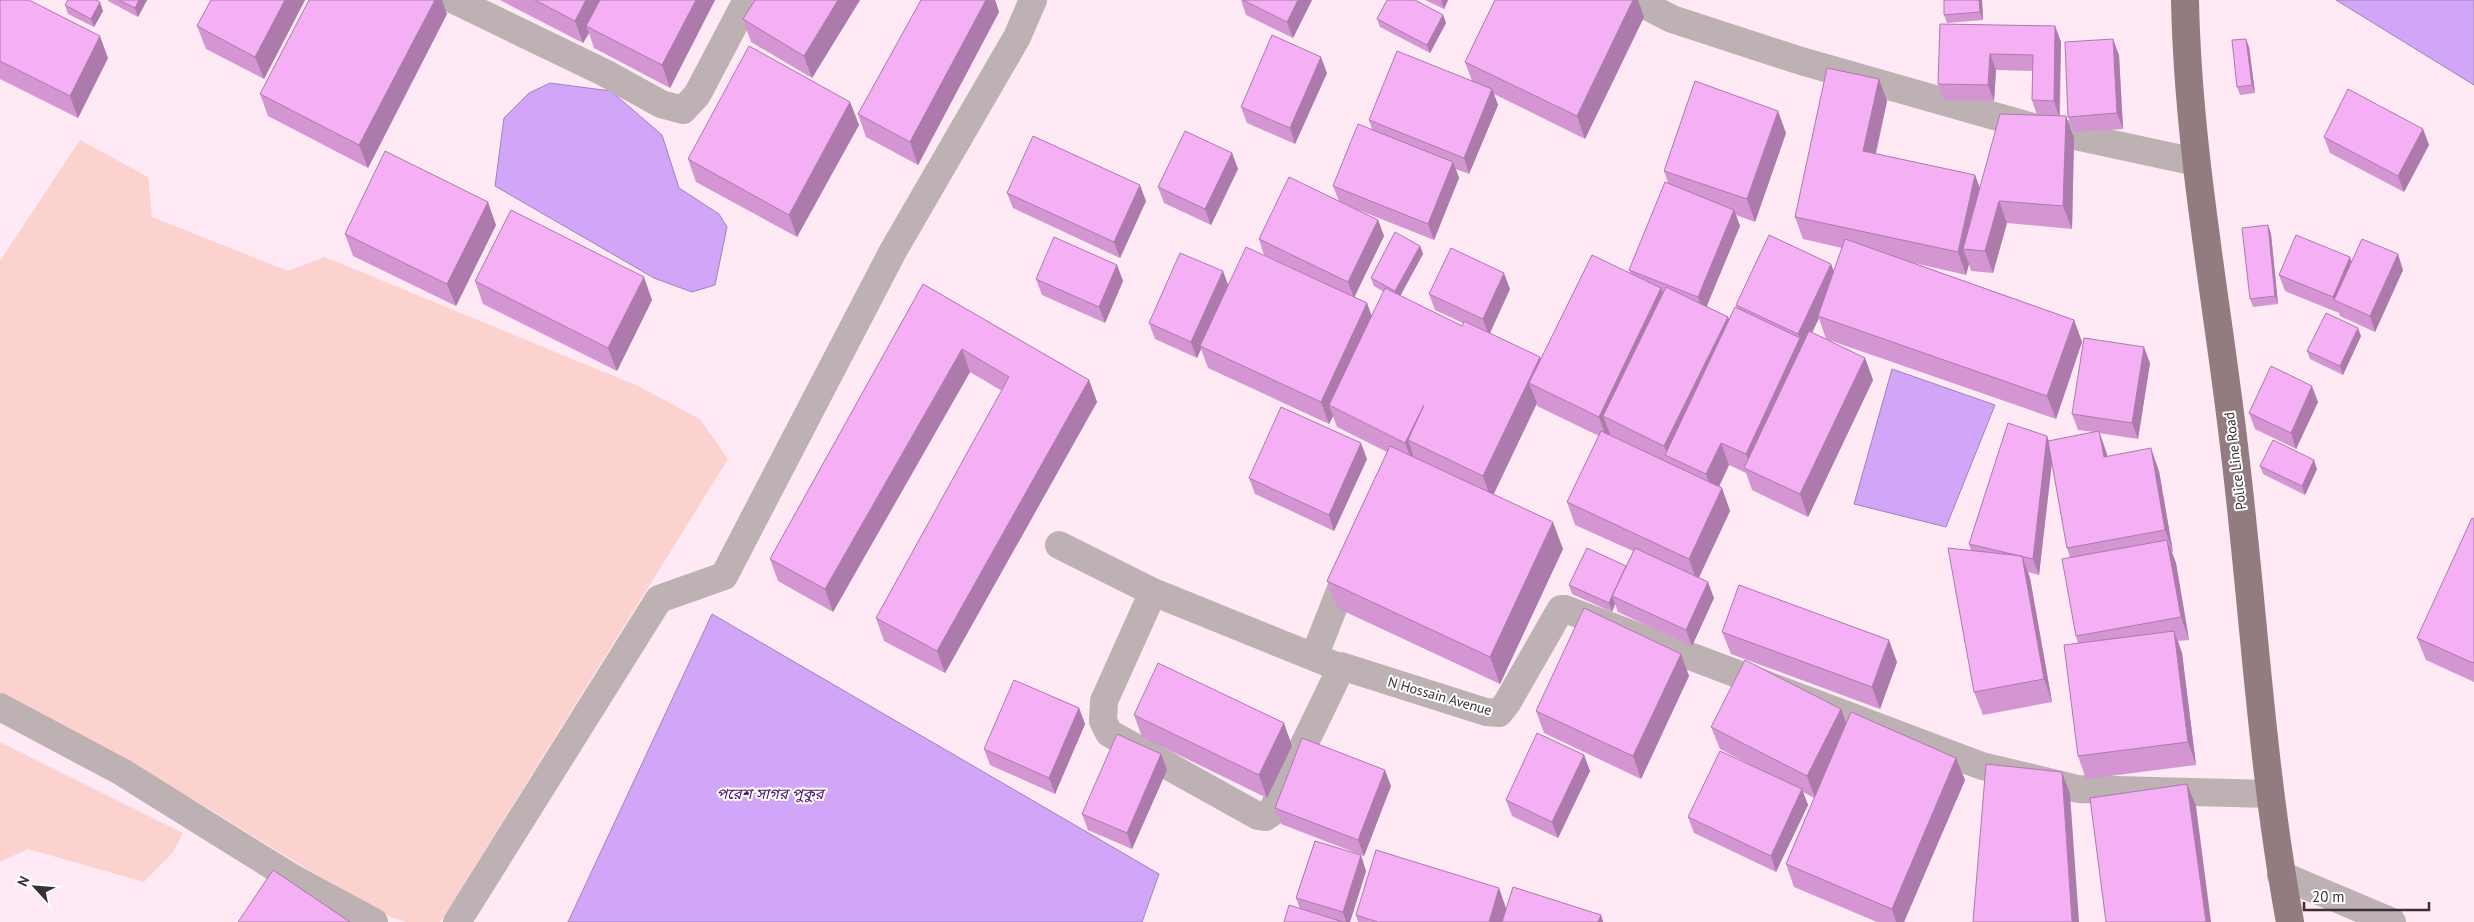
<svg xmlns="http://www.w3.org/2000/svg" width="2474" height="922" font-family="'PT Sans','Noto Sans Bengali',sans-serif">
<style>
.green{fill:#fcd2ce}
.water{fill:#d1a5f7;stroke:#a382bc}
.lines{fill:none;stroke-linecap:round;stroke-linejoin:round}
.minor{stroke:#bdb1b3;stroke-width:28}
.primary{stroke:#927c80;stroke-width:28}
.wall{fill:#d396d2}
.shaded-wall{fill:#ac7aab}
.building{fill:#f5aff4;stroke:#ac7aab}
.labels{text-anchor:middle;stroke-width:4;stroke-linejoin:round;paint-order:stroke}
.street-label{font-size:14px;fill:#392f34;stroke:#fff}
.water-label{font-size:15px;font-style:italic;fill:#4c106f;stroke:#fff}
</style>
<rect width="100%" height="100%" fill="#fee9f4"/>
<!-- green -->
<path class="green" d="M80,140l68,37 4,40 136,54 37,-14 313,129 62,33 28,40 -288,463h-34l-15,-5 -94,-54 -94,-58 -203,-111v-433z
M0,742l183,91 -10,19 -29,30 -116,-33 -28,13z"/>
<!-- water -->
<path class="water" d="M2336,0h138v85z
M550,83l61,8 51,44 17,53 40,26 8,13 -12,58 -23,7 -38,-14 -159,-92 9,-68 25,-25z
M1892,369l103,36 -49,122 -92,-23z
M712,614l447,260 -17,48h-574z"/>
<g class="lines">
<!-- minor -->
<path class="minor" d="M454,0l151,73 56,31 22,6 14,-15 50,-95
M1635,0l37,19 129,42 232,66 163,35
M1059,545l94,47 188,76v-2l145,46 13,1 8,-10 51,-89 3,-5h4l417,157 96,23 192,5
M1153,592l-49,109 -1,20 6,12 149,83 7,1 6,-4 70,-145
M1314,657l35,-89
M0,707l122,65 167,104 85,46
M2281,875l111,47
M457,922l202,-323 65,-23 169,-325 124,-214 16,-37"/>
<!-- primary -->
<path class="primary" d="M2185,0c3,156 34,309 51,463 18,153 26,308 54,459"/>
</g>
<!-- wall -->
<path class="wall" d="M0,0l108,58 -30,60 -78,-39z
M108,0h39l-9,17 -30,-16z
M211,0h94l-41,79 -58,-30 -9,-23z
M500,0h215l-45,88 -76,-40 -5,-15 -6,10z
M755,0h105l-48,78 -61,-36 -8,-23z
M921,0h74l4,12 -81,153 -52,-28 -8,-23z
M1241,0h71l-19,38 -47,-23z
M1425,0h23l-4,9z
M1495,0h143l6,17 -59,122 -91,-45 4,11 -29,69 -13,-5 3,9 -25,62 -83,-33 27,13 6,16 -30,61 13,6 5,14 12,-25 -10,-6 -3,-8 49,-32 3,8 -23,42 62,30 1,-3 -28,-13 -6,-16 81,-5 -20,44 51,27 90,-86 -2,-4 39,-87 -4,-12 122,-38 -31,89 -19,-7 4,11 -34,81 22,10 1,3 8,-12 -1,-3 95,-41 3,8 8,-24 -39,-9 -8,-22 84,-138 8,22 -11,53 99,21 5,13 57,-73 -5,-15 1,-29 -37,-1 -2,31 -50,-1 -6,-16 2,-60 115,2 6,16 -1,74 14,22 -2,91 -65,-6 -14,50 -22,-2 -2,-7 -3,11 -52,-12 160,57 8,22 -26,77 -230,-80 -7,-21 -7,15 53,25 8,22 -65,137 -56,-27 -6,-17 -17,-8 -10,22 3,1 8,23 -31,67 15,20 -22,48 -74,-34 -3,-8 -3,8 -40,-18 -3,-9 57,-19 7,-15 -58,-26 -8,-23 32,-66 -62,-30v-3l-43,91 69,55 -63,135 -163,-76 -10,-27 60,-129 -50,-25 -4,-11 -4,8 -121,-56 -7,-19 -4,9 -42,-19 -6,-16 79,-37 62,-19 -26,-12 -5,-16 80,-38 -6,-15 39,-57 -3,-9 103,-39 -7,-19z
M1982,0l1,20 -36,3 -3,-8z
M65,5l38,6 -9,16 -26,-13z
M447,14l-79,154 -100,-52 -8,-22z
M1443,15l3,8 -16,30 -50,-26 -3,-8z
M2249,47l6,46 -15,2 -3,-8z
M2119,55l4,74 -49,3 -6,-15z
M1327,73l-32,71 -48,-21 -6,-16z
M850,102l9,23 -62,112 -101,-55 -8,-23z
M2423,129l6,16 -25,47 -74,-39 -6,-16z
M1232,153l6,16 -27,56 -47,-22 -6,-16z
M1007,193l139,8 -26,57 -107,-50z
M496,225l-40,81 -103,-50 -8,-22z
M2268,225l3,9 7,70 -25,3 -3,-8z
M2352,262l51,8 -28,62 -35,-16 -1,-3 -54,-22 -6,-16z
M1117,265l6,16 -18,42 -63,-28 -6,-16z
M475,281l177,19 -35,71 -134,-67z
M923,284l166,96 8,22 -152,271 -61,-32 -8,-23 126,-227 -32,-19 -137,240 -55,-31 -8,-22z
M2361,336l-18,39 -33,-16 -3,-8z
M2150,363l-12,76 -39,-6 8,24 52,14 14,81h-1l4,11 13,77 -11,1 4,12 14,112 -110,14 -8,-23v-113l-2,-7 -6,-78 -3,-10 -15,-85 -13,112 -11,-3 2,6 22,124 -69,13 -9,-23 -3,-142 -2,-6 80,-103 45,-9 -16,-2 -6,-16z
M2318,402l-22,47 -41,-20 -6,-16z
M1367,459l-33,72 -79,-37 -6,-16z
M2260,466l57,3 -12,26 -42,-21z
M2474,519v163l-48,-22 -9,-22z
M1722,632l175,30 -17,47 -149,-55z
M1681,654l8,22 -48,103 -97,-46 -8,-22z
M1079,708l6,16 -30,70 -65,-29 -6,-16z
M1134,715l158,31 -25,52 -125,-61z
M1846,724l110,34 9,22 -61,142h-27l-83,-35 -8,-23 28,-66 -11,-6 5,13 -32,67 -82,-39 -6,-16 59,-54 -27,-14 -9,-22z
M1161,754l6,16 -35,79 -44,-19 -6,-16z
M1584,755l6,16 -32,67 -46,-22 -6,-16z
M1391,786l-27,70 -83,-32 -6,-16z
M1366,871l-16,51h-66l16,-13 -4,-11z
M1506,908l95,7 2,7h-245l-2,-7z"/>
<!-- shaded-wall -->
<path class="shaded-wall" d="M139,0h8l-9,17 -3,-9z
M285,0h20l-41,79 -9,-22z
M435,0h7l5,14 -79,154 -9,-23z
M586,0h20l-20,26 3,7 -6,10 -8,-22z
M696,0h19l-45,88 -8,-23z
M838,0h22l-48,78 -8,-22z
M986,0h9l4,12 -81,153 -8,-23z
M1298,0h14l-19,38 -6,-16z
M1441,0h7l-4,9z
M1633,0h5l6,17 -59,122 -8,-23z
M1979,0h3l1,20 -3,-8z
M100,2l3,9 -9,16 -3,-8z
M1443,15l3,8 -16,30 -3,-8z
M2055,26l6,16 -2,75 -5,-16z
M100,36l8,22 -30,60 -8,-22z
M2113,39l6,16 4,74 -6,-16z
M2246,39l3,8 6,46 -3,-8z
M1990,54l6,16 -2,31 -6,-16z
M1321,57l6,16 -32,71 -5,-16z
M1879,79l8,22 -16,73 -8,-23z
M1492,89l6,16 -29,69 -5,-16z
M850,102l9,23 -62,112 -8,-22z
M1778,111l8,22 -31,89 -8,-23z
M2066,116l8,22 -2,91 -9,-23z
M2423,129l6,16 -25,47 -6,-16z
M1232,153l6,16 -27,56 -6,-16z
M1453,162l6,16 -25,62 -6,-16z
M1975,175l8,23 -20,51 6,15 -3,11 -8,-23z
M1140,185l6,16 -26,57 -6,-16z
M1999,201l8,22 -14,50 -8,-22z
M488,202l8,23 -40,81 -9,-22z
M1734,210l6,16 -36,87 -6,-16z
M1378,220l6,16 -30,62 -6,-16z
M2268,225l3,9 7,70 -3,-8z
M1420,246l3,8 -25,46 -3,-9z
M2398,254l5,16 -28,62 -5,-16z
M2350,257l5,16 -21,27 5,13 -6,-16z
M1831,264l6,16 -19,36 1,2 -15,31 -52,122 -6,-17 54,-116 -2,-4z
M1117,265l6,16 -18,42 -6,-16z
M1223,271l6,16 -29,59 1,3 -4,9 -6,-16z
M1504,273l6,16 -21,46 -6,-16z
M644,277l8,23 -35,71 -9,-23z
M1661,288l8,23 -66,105 7,18 -3,6 -8,-23z
M1367,303l8,23 -46,79 4,11 -4,8 -8,-22z
M1728,317l8,23 -67,117 -5,-11z
M2074,320l8,22 -26,77 -9,-23z
M2358,328l3,8 -18,39 -3,-9z
M2144,347l6,16 -12,76 -6,-16z
M962,349l8,23 -137,240 -8,-23z
M1540,357l8,23 -19,3 8,20 -46,96 -8,-23z
M1865,358l8,22 -65,137 -8,-23z
M1089,380l8,22 -152,271 -8,-22z
M2312,386l6,16 -22,47 -5,-16z
M1424,405l-16,35 7,21 -1,4 -9,-22z
M2099,431l8,23 5,26 -8,-23z
M2047,436l6,16 -14,123 -6,-16z
M1361,443l6,16 -33,72 -5,-16z
M1721,443l8,22 -15,32 -8,-23z
M2151,448l8,23 14,81 -8,-22z
M2314,460l3,9 -12,26 -3,-9z
M1722,488l8,23 -33,70 -8,-22z
M1553,522l10,27 -63,135 -10,-27z
M2167,540l9,23 13,77 -8,-23z
M2022,556l8,22 22,124 -8,-23z
M1708,582l6,16 -22,48 -6,-16z
M1612,596l3,8 -3,8 -3,-9z
M2174,631l8,22 14,112 -8,-23z
M1889,640l8,22 -17,47 -8,-22z
M1681,654l8,22 -48,103 -8,-23z
M1079,708l6,16 -30,70 -6,-16z
M1841,709l8,22 -34,67 -8,-22z
M1284,723l8,23 -25,52 -8,-23z
M1161,754l6,16 -35,79 -5,-16z
M1584,755l6,16 -32,67 -6,-16z
M1956,758l9,22 -61,142h-8l-4,-13z
M1385,770l6,16 -27,70 -6,-16z
M2062,772l8,22 9,128h-7z
M2187,784l9,22 15,116h-5z
M1802,789l6,16 -32,67 -5,-16z
M1361,855l5,16 -16,51h-4l-3,-10z
M1499,888l8,23 -3,11h-15z
M1601,915l2,7h-5z"/>
<!-- building -->
<path class="building" d="M0,0h29l71,36 -30,60 -70,-35z
M68,0h28l4,2 -9,17 -26,-14z
M119,0h20l-4,8z
M211,0h74l-30,57 -58,-31z
M309,0h126l-76,145 -99,-51z
M535,0h51l-11,21z
M600,0h96l-34,65 -76,-39z
M755,0h83l-34,56 -61,-37z
M921,0h65l-76,142 -52,-28z
M1243,0h55l-11,22z
M1387,0h28l28,15 -16,30 -50,-26z
M1495,0h138l-56,116 -112,-54z
M1944,0h35l1,12 -36,3z
M1940,24l115,2 -1,75 -22,-1 1,-45 -43,-1 -2,31 -50,-1z
M1272,35l49,22 -31,71 -49,-21z
M2113,39l4,74 -49,4 -3,-75z
M2246,39l6,46 -15,2 -5,-47z
M749,46l101,56 -61,113 -101,-56z
M1397,51l95,38 -28,69 -95,-38z
M1827,68l52,11 -16,72 112,24 -17,77 -163,-35z
M1695,81l83,30 -31,88 -83,-28z
M2348,89l75,40 -25,47 -74,-39z
M2000,114l66,2 -3,90 -64,-5 -14,50 -22,-2z
M1358,124l95,38 -25,62 -95,-38z
M1185,131l47,22 -27,56 -47,-22z
M1033,136l107,49 -26,57 -107,-49z
M385,151l103,51 -41,82 -102,-50z
M1289,177l89,43 -30,62 -89,-43z
M1665,182l69,28 -36,87 -69,-27z
M511,210l133,67 -36,71 -133,-67z
M2268,225l7,71 -25,3 -8,-71z
M1395,232l25,14 -25,45 -24,-13z
M1769,235l62,29 -33,70 -62,-29z
M2296,235l54,22 -17,40 -54,-22z
M1054,237l63,28 -18,42 -63,-28z
M1845,239l229,81 -27,76 -229,-80z
M2362,239l36,15 -28,62 -36,-16z
M1246,247l121,56 -46,99 -121,-56z
M1451,248l53,25 -21,46 -54,-25z
M1180,253l43,18 -32,71 -42,-19z
M1592,255l69,33 -62,129 -70,-34z
M923,284l166,96 -152,271 -61,-33 133,-241 -47,-28 -137,240 -55,-30z
M1666,287l62,30 -64,129 -61,-30z
M1385,288l77,38 2,-5 76,36 -57,119 -75,-36 16,-35 -19,38 -76,-38z
M1735,307l65,31 -54,116 -25,-11 -15,31 -41,-19z
M2326,313l32,15 -18,38 -33,-15z
M1809,331l56,27 -65,136 -56,-26z
M2084,338l60,9 -12,76 -60,-9z
M2271,366l41,20 -21,47 -42,-20z
M1281,407l80,36 -32,72 -80,-37z
M2008,423l39,13 -14,123 -64,-15z
M1601,431l121,57 -33,71 -122,-57z
M2099,431l5,26 47,-9 14,82 -98,18 -19,-107z
M2273,440l41,20 -12,26 -42,-20z
M1390,446l163,76 -63,135 -163,-76z
M2472,518l2,1v143l-1,1 -56,-25z
M2167,540l14,77 -105,19 -14,-77z
M1587,548l39,18 -17,37 -40,-18z
M1635,548l73,34 -22,48 -74,-34z
M1948,548l74,8 22,123 -70,13z
M1739,585l150,55 -17,47 -150,-55z
M1584,608l97,46 -48,102 -97,-45z
M2174,631l14,111 -110,14 -14,-111z
M1745,660l96,49 -34,67 -96,-49z
M1158,663l126,60 -25,52 -125,-60z
M1014,680l65,28 -30,70 -65,-29z
M1851,712l105,46 -64,151 -106,-45z
M1537,733l47,22 -32,67 -46,-22z
M1117,734l44,20 -34,79 -45,-19z
M1302,738l83,32 -27,70 -83,-32z
M1720,751l82,38 -31,67 -83,-39z
M1986,764l76,8 10,150h-99z
M2187,784l19,138h-100l-16,-124z
M1315,841l46,14 -18,57 -47,-14z
M1376,850l123,38 -10,34h-111l-22,-7z
M273,870l77,52h-112z
M1513,887l88,28 -3,7h-96z
M1289,905l54,17h-59z"/>
<g class="labels">
<!-- street labels -->
<g class="street-label">
<text transform="translate(2235 461) rotate(-97)" y="5">Police Line Road</text>
<text transform="translate(1440 696) rotate(16)" y="5">N Hossain Avenue</text>
</g>
<!-- water labels -->
<g class="water-label">
<text x="770" y="799">পরেশ সাগর পুকুর</text>
</g>
</g>
<!-- north arrow -->
<g transform="translate(35 887) rotate(296)" stroke="#ffffff" stroke-width="4" paint-order="stroke">
<path d="M0-4L9 19L0 12L-9 19Z" fill="#392f34"/>
<text y="-8" font-size="14" font-weight="bold" text-anchor="middle" fill="#392f34">N</text>
</g>
<!-- scale -->
<path d="M2304 902v8h125v-8" fill="none" stroke="#392f34" stroke-width="2.5"/>
<text x="2312" y="902" font-size="15" fill="#392f34" stroke="#ffffff" stroke-width="4" paint-order="stroke">20 m</text>
</svg>
